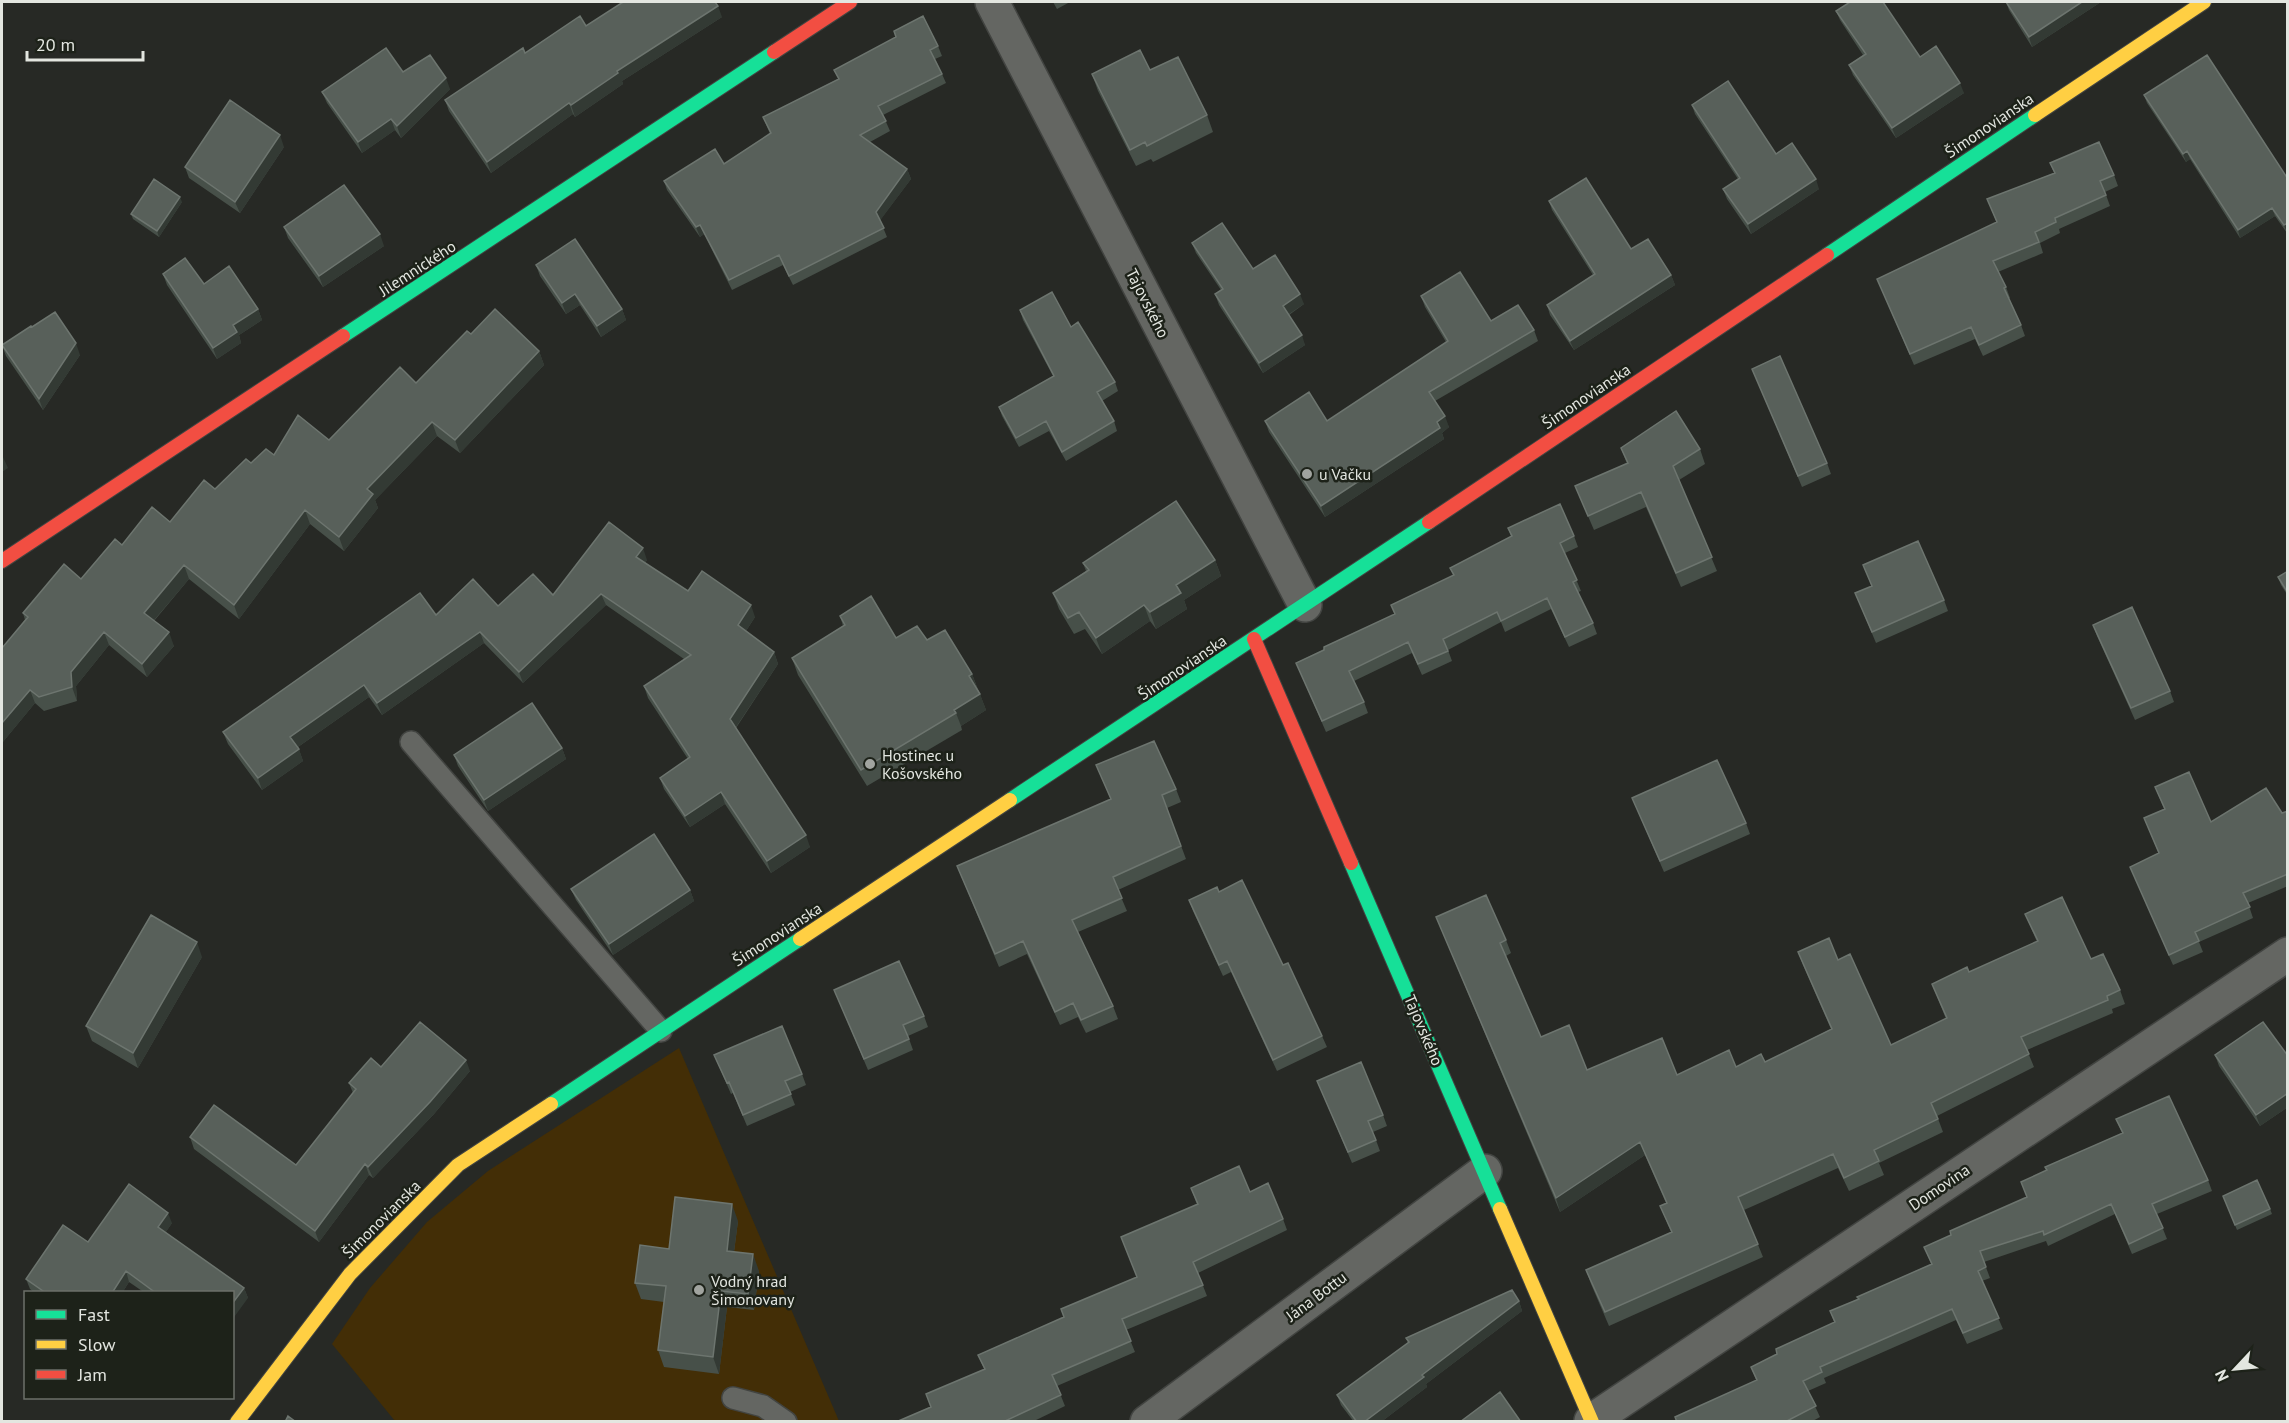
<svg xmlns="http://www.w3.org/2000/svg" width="2289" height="1423" font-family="'PT Sans',sans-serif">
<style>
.green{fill:#432e06}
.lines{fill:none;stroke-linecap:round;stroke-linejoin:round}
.lane-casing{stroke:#424441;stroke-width:24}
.street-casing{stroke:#424441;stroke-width:36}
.fast-casing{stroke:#424441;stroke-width:16}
.slow-casing{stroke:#424441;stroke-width:16}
.jam-casing{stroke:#424441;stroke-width:16}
.lane{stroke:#646662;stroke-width:21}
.street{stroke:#646662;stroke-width:33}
.fast{stroke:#16e098;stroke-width:14}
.slow{stroke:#ffcf43;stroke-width:14}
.jam{stroke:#f24e42;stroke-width:14}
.wall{fill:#475049}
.shaded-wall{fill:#333a34}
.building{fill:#58605a;stroke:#6d756f;stroke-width:1.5}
.poi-dot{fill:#a1a49f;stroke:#1d2219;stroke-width:2}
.labels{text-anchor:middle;stroke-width:5;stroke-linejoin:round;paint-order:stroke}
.street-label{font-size:16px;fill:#e3e6e0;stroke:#1d2219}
.poi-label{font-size:16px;fill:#e3e6e0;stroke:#1d2219;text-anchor:start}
</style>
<rect width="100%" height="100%" fill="#272925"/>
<!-- green -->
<path class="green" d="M679,1048l160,373h-444l-63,-77 38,-56 57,-66 61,-51z"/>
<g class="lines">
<defs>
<path id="lane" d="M411,742l250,289
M733,1398l30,8 23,16"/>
<path id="street" d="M992,2l313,603
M1591,1421l697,-467
M1147,1422l338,-251"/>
<path id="fast" d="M1827,255l208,-140
M343,336l431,-284
M1010,800l419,-278
M1351,863l149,346
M551,1104l249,-165"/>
<path id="slow" d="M2035,115l169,-113
M800,939l210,-139
M1500,1209l92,213
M237,1422l113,-148 108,-109 93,-61"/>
<path id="jam" d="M774,52l76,-50
M1429,522l398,-267
M2,561l341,-225
M1254,639l97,224"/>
</defs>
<!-- lane casing -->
<use href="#lane" class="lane-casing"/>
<!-- street casing -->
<use href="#street" class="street-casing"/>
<!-- fast casing -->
<use href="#fast" class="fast-casing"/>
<!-- slow casing -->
<use href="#slow" class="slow-casing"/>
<!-- jam casing -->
<use href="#jam" class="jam-casing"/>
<!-- lane -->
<use href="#lane" class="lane"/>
<!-- street -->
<use href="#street" class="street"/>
<!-- fast -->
<use href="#fast" class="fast"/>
<!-- slow -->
<use href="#slow" class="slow"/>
<!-- jam -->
<use href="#jam" class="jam"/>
</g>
<!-- wall -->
<path class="wall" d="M1053,2h17l-13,7z
M2006,2h95l-69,45 -23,-37z
M1836,11l128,82 -68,45 -43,-63 -4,-10 14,-10 -23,-35z
M722,17l-100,64 1,3 -48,33 -2,-3 -82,59 -42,-62 -4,-11 80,-47 61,-27z
M894,31l44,15 4,10 -7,3 7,15 4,9 -63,32 7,16 -20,11 37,27 4,10 -31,41 7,17 -94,48 -10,-20 -51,25 -28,-56 -4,3 -33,-47 -3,-9 60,-17 46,-30 -7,-17 75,-38 -4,-9 62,-33z
M403,72l47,17 -49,49 -6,-8 -33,23 -35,-50 -5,-11z
M1092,74l115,41 6,17 -60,30 -2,-3 -15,7 -38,-75z
M2144,95l143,84 1,53 -1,1 -12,-17 -35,22 -50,-79 -4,3 -39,-59z
M1692,105l127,84 -68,45 -24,-35 -4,-10 15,-10 -43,-65z
M284,147l-44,66 -51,-35 -4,-11z
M2050,163l64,12 4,11 -13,6 5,14 -51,23 1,4 -20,10 3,10 -45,19 8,15 4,11h-1l12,27 4,11 -42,20 -8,-17 -61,26 -37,-86 120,-56 -10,-24 67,-26z
M1549,201l122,74 4,10 -101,65 -24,-35 -3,-10 46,-30 -41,-65z
M182,202l-23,35 -26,-18 -2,-5z
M284,227l100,19 -61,41 -35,-49z
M1192,243l61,26 51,35 -15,11 16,30 -42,28 -44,-68 -4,-11 6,-4 -25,-37z
M536,265l86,44 4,11 -25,17 -21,-32 -14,9 -26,-38z
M163,274l41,10 54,25 4,11 -23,15 2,8 -24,16 -50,-74z
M1421,296l70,25 43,9 4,11 -103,60 14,26 -7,6 2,6 -119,78 -56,-85 -4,-11h62l119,-79 -21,-35z
M1020,310l51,17 44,55 3,9 -16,10 12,20 3,10 -51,30 -17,-30 -30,16 -17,-31 -3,-9 54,-31 -30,-56z
M471,334l68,17 5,14 -84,88 -23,-17 -62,64 3,8 -34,43 -34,-27 -71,95 -50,-40 -35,42 20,25 -27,31 -38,-32 -33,41 1,15 -33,10 -9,-8 -33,40v-95l23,-28 -2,-7 58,-34 41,-34 48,-23 81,-59 23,-8 55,-15 87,-57z
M2,345l78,10 -37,55 -37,-54z
M1752,369l75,94 4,11 -29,13z
M1621,448l79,1 5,15 -26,16 38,91 -36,16 -35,-80 -52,23 -19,-44 52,-22z
M1508,528l66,8 4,11 -13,6 16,38 -3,1 15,31 4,11 -28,13 -18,-38 -46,23 -4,-10 -53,28 4,11 -30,14 -10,-22 -58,28 10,21 4,11 -42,19 -30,-69 99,-49 -4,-9 62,-29 -3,-8 61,-31z
M647,560l-2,3 43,28 67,26 -9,14 28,21 4,12 -42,64 74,119 -39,26 -46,-69 -35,23 -26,-38 -4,-11 28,-19 -40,-61 -4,-12 40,-27 -78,-54 -83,78 -39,-40 -102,72 -13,-18 -71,50 5,14 -41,29 -34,-46 -5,-12 213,-117 62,-9 55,-11z
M1215,560l6,16 -37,24 3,9 -31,20 -6,-8 -48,33 -17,-25 -11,5 -15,-25 -6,-16 33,-22 -3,-8z
M1863,565l81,35 4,11 -72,32 -21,-50 17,-7z
M2288,571v25l-7,-11 -3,-8z
M840,616l56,22 31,2 45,34 14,36 -25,16 1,4 -95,56 -69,-111 -6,-17 51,-32z
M2093,625l77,66 4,11 -39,18 -38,-84z
M562,748l4,11 -78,52 -30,-45 -4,-11z
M1096,765l80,24 5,13 -14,6 19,51 -68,31 9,21 -49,21 35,74 5,13 -32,14 -8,-16 -18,8 -33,-71 -28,13 -42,-101 154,-66z
M2155,787l56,35 71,-9 6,-2v75l-40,17 5,15 -54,24 4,10 -30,13 -43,-98 29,-13 -15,-36 20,-9z
M1632,798l114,25 4,11 -86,38z
M571,889l119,1 4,11 -81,54 -37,-55z
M1219,892l64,73 39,71 5,11 -50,24 -46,-99 -8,4 -30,-65 -4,-11z
M2025,914l66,45 29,31 5,14 -13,5 1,4 -86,37 7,17 -97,49 6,16 -64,31 5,12 -35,16 -11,-23 -94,42 19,47 -154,69 -18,-42 -5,-14 85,-38 -11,-26 6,-3 -21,-48 -85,57 -124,-295 70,23 5,13 -5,3 35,81 46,33 90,5 88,-13 66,-33 -28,-64 -5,-13 40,8 53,85 55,-26 -14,-35 37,-12 68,-30z
M202,957l-64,111 -46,-27 -6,-15z
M834,990l90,26 4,11 -20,9 5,14 -45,20z
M714,1055l88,19 4,11 -16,7 5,13 -48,21 -14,-33 -2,1z
M2215,1055l73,1v51l-28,19 -41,-60z
M381,1067l89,4 -36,43 -61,64 -4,-3 -50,67 -125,-93 -4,-12 106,28 57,-72 -4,-10z
M1317,1081l66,34 4,11 -14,6 7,19 -28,12z
M2116,1119l92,61 4,11 -55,23 10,25 -35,15 -17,-40 -67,32 -2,-5 -62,21 6,16 -8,3 21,48 -36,15 -11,-24 -132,58 2,5 -18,8 12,26 -9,5h-134l79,-42 -5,-13 26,-13 57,-32 -4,-11 28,-12 -1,-2 74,-33 -7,-17 27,-12 76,-38 -6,-15 25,-11 -1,-4 77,-34z
M1191,1188l59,4 33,27 4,11 -89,43 9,23 -81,34 9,22 -78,34 8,20 -33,16h-136l34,-15 54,-38 -6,-14 86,-38 -3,-8 76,-32 -16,-40 76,-32z
M2223,1196l47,13 2,5 -35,16z
M738,1221l-4,31 25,19 -5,39 -27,-3 -8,67 -55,-7 -6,-17 6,-48 -23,-3 -6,-16 34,-34z
M172,1223l-7,10 79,55 4,10 -16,-5h-87l-16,-11 -7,11h-87l-5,-4 -4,-10 62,-37z
M1519,1301l3,10 -96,73 1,3 -46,35h-27l-13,-17 -4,-10 71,-52 -2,-5z"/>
<!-- shaded-wall -->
<path class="shaded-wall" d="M2082,2h19l-69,45 -3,-10z
M718,6l4,11 -100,64 1,3 -48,33 -4,-12 46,-34z
M446,78l4,11 -49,49 -4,-12z
M1960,83l4,10 -68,45 -4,-10z
M569,103l4,11 -82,59 -4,-11z
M391,119l4,11 -33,23 -4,-11z
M280,135l4,12 -44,66 -5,-11z
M2187,151l3,8 -4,3 -3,-8z
M907,169l4,10 -32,43 -3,-10z
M1816,179l3,10 -68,45 -3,-10z
M180,197l2,5 -23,35 -2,-6z
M2272,208l3,8 -35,22 -2,-8z
M2288,223v9l-1,1 -3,-8z
M700,225l4,9 -4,3 -4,-10z
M380,234l4,12 -61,41 -4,-11z
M1671,275l4,10 -101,65 -4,-9z
M575,294l5,11 -14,9 -4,-11z
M1300,294l4,10 -18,12 -3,-10z
M258,309l4,11 -23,15 2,8 -24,16 -4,-11 20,-23z
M622,309l4,11 -25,17 -4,-11z
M1302,335l3,10 -42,28 -4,-10z
M76,343l4,12 -37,55 -4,-11z
M539,351l5,14 -84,88 -5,-13z
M1445,416l4,11 -7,6 2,6 -119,78 -4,-11z
M432,422l5,14 -62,64 3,8 -34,43 -5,-14 28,-48z
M3,457l5,11 -6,4v-14z
M305,510l5,14 -71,95 -5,-14z
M643,548l4,12 -7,9 -4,-12z
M1215,560l6,16 -37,24 3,9 -31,20 -6,-17 26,-27z
M184,565l5,14 -40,47 -5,-13z
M601,594l5,11 -83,78 -4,-11z
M751,605l4,12 -13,20 -4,-12z
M1144,605l6,16 -48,33 -6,-16z
M104,632l5,13 -33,41 1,15 -5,-14 -1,-15z
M169,632l5,14 -27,31 -5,-13z
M480,632l4,11 -102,72 -5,-12z
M774,652l4,12 -44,66 -4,-11z
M972,674l6,16 -3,2 -6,-16z
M364,685l5,12 -74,52 -5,-12z
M30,690l5,13 -33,40v-20z
M980,694l6,16 -25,16 -5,-13 -2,-3z
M562,748l4,11 -78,52 -4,-11z
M299,749l4,12 -41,29 -4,-12z
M721,792l4,12 -35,23 -5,-11z
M806,835l4,12 -39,26 -4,-12z
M690,890l4,11 -81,54 -4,-11z
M197,942l5,15 -64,111 -5,-15z
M466,1060l4,11 -36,43 -61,64 -5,-11z
M2288,1093v14l-28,19 -4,-11z
M1640,1142l5,13 -85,57 -4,-14z
M365,1164l4,11 -50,67 -4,-11z
M732,1204l6,17 -6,46 -5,-16z
M168,1213l4,10 -10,15 -4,-11z
M753,1254l6,17 -5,39 -6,-16z
M126,1271l3,11 -7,11h-10z
M244,1288l4,10 -16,22v-16z
M721,1291l6,16 -8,67 -6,-17z
M1519,1301l3,10 -96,73 1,3 -46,35h-17l58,-47z"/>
<!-- building -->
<path class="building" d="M623,2h92l3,4 -101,65 1,2 -47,32 -2,-2 -82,59 -42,-62 78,-52 2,5 55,-37 6,10z
M1850,2h33l37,55 16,-11 24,37 -68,45 -43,-63 17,-11 -30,-43z
M2006,2h76l-53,35z
M923,16l15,30 -8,4 12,24 -64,32 8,15 -26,14 47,34 -31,43 8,16 -95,48 -10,-21 -50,25 -29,-55 -4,2 -32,-46 51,-32 9,15 47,-31 -8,-16 76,-38 -5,-9 62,-33 -2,-6z
M386,48l17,24 27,-17 16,23 -49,48 -6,-7 -33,23 -36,-50z
M1140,50l10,20 28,-13 29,58 -60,31 -2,-4 -15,8 -38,-76z
M2207,55l81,124v44l-4,2 -12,-17 -34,22 -51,-79 -4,3 -39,-59z
M1728,81l48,73 16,-11 24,36 -68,45 -25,-35 17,-11 -48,-73z
M230,100l50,35 -45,67 -50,-35z
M2099,142l15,33 -14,6 6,14 -51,23 1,4 -21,10 4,10 -46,19 13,26 -2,1 17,37 -42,20 -8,-18 -61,27 -33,-75 120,-57 -10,-23 68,-26 -5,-10z
M1586,178l45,71 17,-10 23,36 -101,66 -23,-36 48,-31 -46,-73z
M154,179l26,18 -23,34 -26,-17z
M344,185l36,49 -61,42 -35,-49z
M1222,223l31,46 22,-14 25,39 -17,12 19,29 -43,28 -44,-69 8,-5 -31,-46z
M575,239l47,70 -25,17 -22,-32 -13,9 -26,-38z
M185,258l19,26 25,-18 29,43 -25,16 4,7 -24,16 -50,-74z
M1460,272l31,49 27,-16 16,25 -105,62 16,24 -8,6 3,6 -119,78 -56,-85 44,-29 18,29 121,-80 -27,-45z
M1052,292l19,35 7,-5 37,60 -18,10 17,29 -52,31 -16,-31 -30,17 -17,-31 55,-31 -34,-66z
M495,309l44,42 -84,89 -23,-18 -65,67 6,5 -34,43 -34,-27 -71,95 -50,-40 -40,48 25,19 -27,32 -38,-32 -33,40 1,15 -33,10 -9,-7 -28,33v-75l26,-31 -5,-4 41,-49 17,15 34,-40 7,6 30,-38 18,15 34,-42 11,9 31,-30 5,4 15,-14 8,6 24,-40 31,25 71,-73 16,16 51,-52 4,3z
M55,312l21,31 -37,56 -37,-54 29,-19 1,1z
M1780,356l47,107 -29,13 -46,-107z
M1676,411l24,38 -27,17 39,91 -36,16 -35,-81 -53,24 -13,-30 53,-23 -7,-15z
M1176,501l39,59 -39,25 5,8 -31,19 -6,-7 -48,33 -17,-26 -11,6 -15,-25 36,-23 -6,-7z
M1560,504l14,32 -14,7 17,37 -4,2 20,41 -28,14 -18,-39 -46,23 -4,-9 -54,27 5,12 -30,13 -10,-22 -59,29 15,31 -42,19 -26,-58 28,-13v-3l71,-33 -4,-9 63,-30 -4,-7 62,-32 -4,-8z
M609,522l34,26 -7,9 52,34 14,-20 49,34 -13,20 36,27 -44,67 76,116 -39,26 -46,-69 -36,24 -25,-38 30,-21 -46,-71 47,-31 -90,-61 -82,78 -39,-40 -103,71 -13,-18 -74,52 9,12 -41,29 -35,-46 197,-139 16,22 37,-36 25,27 35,-32 20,21z
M1918,541l26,59 -72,32 -17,-39 17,-7 -9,-21z
M2288,571v22l-10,-16z
M871,596l25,42 21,-12 10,14 18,-10 27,44 -3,2 11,18 -26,16 2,3 -95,57 -69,-112 53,-33 -5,-9z
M2132,607l38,84 -39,17 -38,-83z
M532,703l30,45 -78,52 -30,-45z
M1154,741l22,48 -14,6 19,51 -68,31 9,21 -50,22 41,86 -32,14 -8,-17 -18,9 -32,-71 -28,13 -38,-88 154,-67 -15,-34z
M1717,760l29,63 -86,38 -28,-63z
M2189,772l22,50 55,-34 16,25 6,-2v63l-45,19 7,14 -55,25 4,9 -30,14 -39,-88 29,-14 -15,-35 21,-9 -10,-22z
M654,834l36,56 -81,54 -38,-55z
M1242,880l41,85 5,-2 34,73 -49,24 -46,-99 -8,4 -30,-65 28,-13 2,5z
M1486,895l20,45 -6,3 41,94 28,-12 18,45 75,-32 15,37 52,-25 7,17 25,-13 4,8 67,-33 -34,-77 31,-14 9,22 12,-6 41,91 56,-27 -15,-34 35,-17 2,5 69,-31 -13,-27 37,-17 29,62 12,-5 17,36 -13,6 1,4 -87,37 8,17 -98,49 7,16 -64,31 5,11 -35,17 -11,-24 -95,43 20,47 -153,68 -19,-42 86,-38 -12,-26 7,-3 -27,-61 -84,56 -120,-281z
M151,915l46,27 -64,111 -47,-27z
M899,961l25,55 -21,9 6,14 -45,20 -30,-69z
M420,1022l46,38 -36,42 -62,65 -3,-3 -50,67 -125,-94 24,-32 82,60 60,-76 -7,-6 22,-25 10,9z
M2263,1022l25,34v37l-32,22 -41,-60z
M782,1026l20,48 -17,7 6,13 -48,21 -14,-33 -2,1 -13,-28z
M1361,1062l22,53 -15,6 8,19 -28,12 -31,-71z
M2169,1096l39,84 -56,24 11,24 -34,16 -18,-40 -67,31 -1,-4 -63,20 6,16 -8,4 21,47 -36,15 -11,-24 -132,58 2,5 -19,9 13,25 -31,16h-108l-2,-5 82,-37 -6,-13 26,-13 -1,-5 59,-27 -5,-11 29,-12 -2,-2 75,-33 -8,-17 27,-12 -1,-4 77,-34 -6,-15 26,-12 -2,-3 78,-34 -7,-14z
M1239,1166l11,26 18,-9 15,36 -90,43 10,23 -81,34 9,22 -79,34 9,20 -58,27h-107l35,-15 -5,-13 59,-25 -7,-14 86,-38 -3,-8 76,-32 -16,-40 77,-33 -7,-16z
M2257,1180l13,29 -35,16 -12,-29z
M129,1184l39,29 -10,14 86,61 -12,16v-11h-76l-30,-22 -14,22h-66l-20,-14 37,-54 25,17z
M675,1197l57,7 -5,47 26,3 -5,40 -27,-3 -8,66 -55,-7 8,-64 -31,-3 5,-38 29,4z
M1512,1290l7,11 -97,74 2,2 -60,45h-7l-20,-27 72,-53 -3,-4z
M1500,1392l21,30h-61z
M288,1416l8,6h-11z"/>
<!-- markers -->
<g class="poi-dot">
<circle cx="1307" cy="474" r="6"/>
<circle cx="870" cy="764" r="6"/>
<circle cx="699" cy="1290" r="6"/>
</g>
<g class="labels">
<!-- street labels -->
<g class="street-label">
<text transform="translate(1989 125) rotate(-34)" y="6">Šimonovianska</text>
<text transform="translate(417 268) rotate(-33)" y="6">Jilemnického</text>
<text transform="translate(1148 303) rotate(63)" y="6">Tajovského</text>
<text transform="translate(1586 396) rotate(-34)" y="6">Šimonovianska</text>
<text transform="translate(1182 667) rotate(-34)" y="6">Šimonovianska</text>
<text transform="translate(777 934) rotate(-33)" y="6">Šimonovianska</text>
<text transform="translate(1424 1030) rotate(67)" y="6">Tajovského</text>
<text transform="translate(1939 1187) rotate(-34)" y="6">Domovina</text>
<text transform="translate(381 1219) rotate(-45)" y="6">Šimonovianska</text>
<text transform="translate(1316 1296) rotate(-37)" y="6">Jána Bottu</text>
</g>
<!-- poi labels -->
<g class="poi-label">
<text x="1319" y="480">u Vačku</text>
<text x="882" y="761">Hostinec u<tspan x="882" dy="18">Košovského</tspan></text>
<text x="711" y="1287">Vodný hrad<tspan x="711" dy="18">Šimonovany</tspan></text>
</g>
</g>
<!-- border -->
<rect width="2289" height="1423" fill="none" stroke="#e3e6e0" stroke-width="6"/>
<!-- legend -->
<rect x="24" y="1291" width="210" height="108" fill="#1d2219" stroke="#6c7069" stroke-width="1.5"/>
<rect x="36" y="1310" width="30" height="9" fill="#16e098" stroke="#6c7069" stroke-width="1.5"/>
<text x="78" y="1321" font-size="18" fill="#e3e6e0">Fast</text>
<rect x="36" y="1340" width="30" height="9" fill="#ffcf43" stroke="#6c7069" stroke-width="1.5"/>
<text x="78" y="1351" font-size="18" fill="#e3e6e0">Slow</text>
<rect x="36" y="1370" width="30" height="9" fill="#f24e42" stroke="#6c7069" stroke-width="1.5"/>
<text x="78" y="1381" font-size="18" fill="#e3e6e0">Jam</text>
<!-- north arrow -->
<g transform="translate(2235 1369) rotate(244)" stroke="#1d2219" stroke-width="4.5" paint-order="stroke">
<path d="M0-4.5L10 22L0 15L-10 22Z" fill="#e3e6e0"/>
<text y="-9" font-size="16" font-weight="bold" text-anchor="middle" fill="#e3e6e0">N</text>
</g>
<!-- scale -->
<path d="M27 51v9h116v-9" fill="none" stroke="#e3e6e0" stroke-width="3"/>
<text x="36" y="51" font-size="18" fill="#e3e6e0" stroke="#1d2219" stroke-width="4.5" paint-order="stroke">20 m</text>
</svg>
